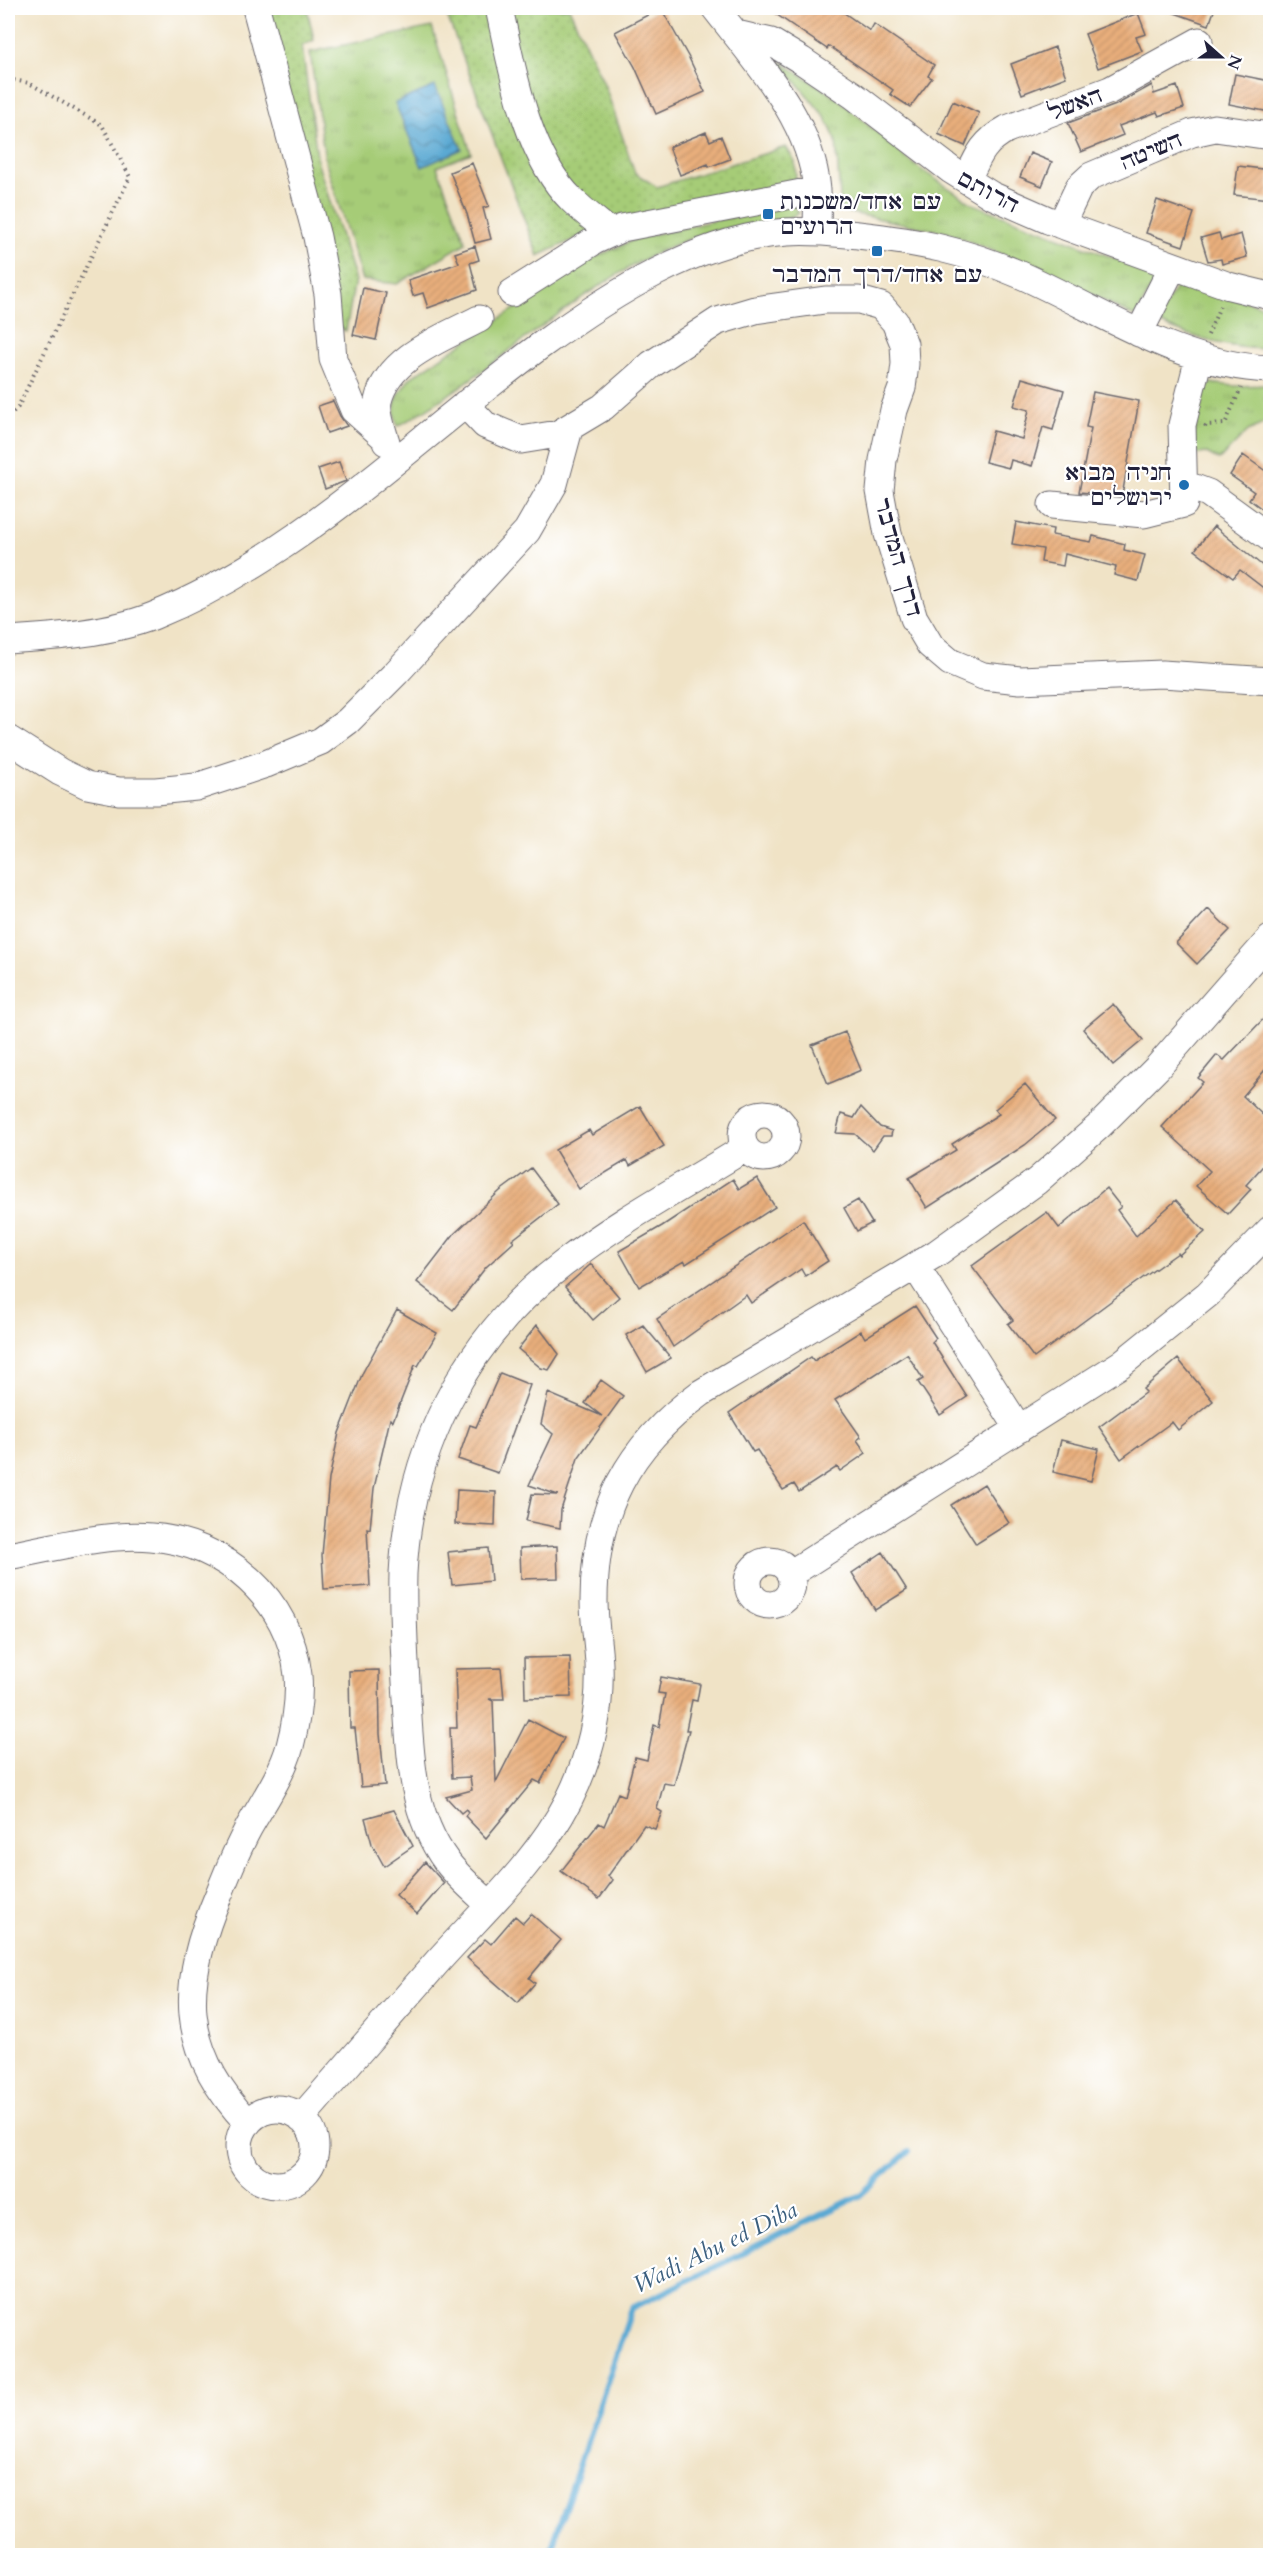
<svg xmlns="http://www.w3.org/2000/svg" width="1278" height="2563" font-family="Cardo,'Frank Ruhl Libre',serif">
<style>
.grass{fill:url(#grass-dots);stroke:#647759;stroke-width:1.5}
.park{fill:url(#park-tufts);stroke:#647759;stroke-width:1.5}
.water{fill:url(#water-waves);stroke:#3e6687;stroke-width:1.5}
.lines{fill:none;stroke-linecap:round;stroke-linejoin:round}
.stream{stroke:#5aa9d3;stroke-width:6}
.building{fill:url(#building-hatch)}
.minor-casing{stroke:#6a666c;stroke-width:29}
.path{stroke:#6a666c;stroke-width:4;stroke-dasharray:1.5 4.5;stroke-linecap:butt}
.minor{stroke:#fff;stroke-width:27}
.poi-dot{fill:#1f6fb2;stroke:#fff;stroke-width:2}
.labels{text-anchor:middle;stroke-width:4.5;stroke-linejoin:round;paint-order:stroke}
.street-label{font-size:22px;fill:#22223b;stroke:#fff}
.poi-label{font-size:22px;fill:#22223b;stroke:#fff;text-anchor:start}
.water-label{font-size:24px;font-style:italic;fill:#3b5f7f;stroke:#fff}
</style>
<defs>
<pattern id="grass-dots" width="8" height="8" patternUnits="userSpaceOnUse" patternTransform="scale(1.5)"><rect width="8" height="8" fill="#a6cc77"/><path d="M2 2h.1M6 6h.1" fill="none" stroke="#8faf68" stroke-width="1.8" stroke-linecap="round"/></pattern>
<pattern id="park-tufts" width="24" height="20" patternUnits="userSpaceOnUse" patternTransform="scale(1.5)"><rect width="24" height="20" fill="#a6cc77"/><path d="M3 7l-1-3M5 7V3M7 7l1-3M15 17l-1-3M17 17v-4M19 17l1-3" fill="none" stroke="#8faf68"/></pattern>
<pattern id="water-waves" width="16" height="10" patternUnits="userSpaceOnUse" patternTransform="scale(1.5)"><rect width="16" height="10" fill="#5aa9d3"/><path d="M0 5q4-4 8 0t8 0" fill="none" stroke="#4a89ac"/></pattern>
<pattern id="building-hatch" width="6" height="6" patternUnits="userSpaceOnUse" patternTransform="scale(1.5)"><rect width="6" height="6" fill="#e8ae7b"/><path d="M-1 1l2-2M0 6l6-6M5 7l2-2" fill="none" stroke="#c7956b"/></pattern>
</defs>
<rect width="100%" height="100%" fill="#fff"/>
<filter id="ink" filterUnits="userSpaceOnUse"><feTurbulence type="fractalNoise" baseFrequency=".0167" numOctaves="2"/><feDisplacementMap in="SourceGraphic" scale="12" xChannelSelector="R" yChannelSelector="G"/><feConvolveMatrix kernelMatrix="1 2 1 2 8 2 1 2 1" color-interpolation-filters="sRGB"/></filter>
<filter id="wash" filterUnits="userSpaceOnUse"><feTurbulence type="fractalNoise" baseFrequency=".008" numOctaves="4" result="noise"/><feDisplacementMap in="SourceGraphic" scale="24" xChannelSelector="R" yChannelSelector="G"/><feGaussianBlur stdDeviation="1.35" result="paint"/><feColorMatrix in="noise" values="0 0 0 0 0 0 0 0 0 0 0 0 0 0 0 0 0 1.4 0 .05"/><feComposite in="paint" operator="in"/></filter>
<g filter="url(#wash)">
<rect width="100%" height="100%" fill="#f0e3c6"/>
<!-- grass -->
<path class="grass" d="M269,8h38l7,32 -12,6 16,118 37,116 -9,51 -11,-4z
M473,8h96l36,78 30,87 22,14 129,-40 9,15 1,22 -210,50 -48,22 -93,-246z"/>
<!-- park -->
<path class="park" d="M432,27l39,126 -34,14 29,76 -69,41 -35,-4 -37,-120 -15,-108z
M778,60l58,37 80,69 57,38 185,71 -23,42 -72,-38 -114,-46 -108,-22 -5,-71 -11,-23z
M792,203l7,10c-23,12 -50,11 -75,16 -16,3 -33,9 -48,15 -102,44 -181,128 -278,182 -9,-20 0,-32 12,-48l177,-117 51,-23z
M1179,282l91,26v41c-43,0 -75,-11 -114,-27z
M1210,383l24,3 36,-1v30l-3,7 -19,9 -29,29 -12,-7 -15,2 6,-55z"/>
<!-- water -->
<path class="water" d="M435,86l27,63 -40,18 -27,-64z"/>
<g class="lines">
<!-- stream -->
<path class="stream" d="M549,2556l83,-248 227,-112 50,-45"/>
</g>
<g id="blocks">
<!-- building -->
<path class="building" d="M661,8l28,50 16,34 -49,22 -21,-47 -20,-35z
M767,8h70l33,23 4,-7 60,41 -6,11 4,2 -22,29 -20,-13 3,-4 -64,-44 -2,3z
M1166,8h49l-6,17 -43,-15z
M1138,13l8,21 -10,3 6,14 -44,17 -13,-34z
M1055,47l11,30 -44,17 -11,-30z
M1235,74l35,7v31l-41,-8z
M1152,85l2,9 23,-8 7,22 -25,8 -2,-4 -38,14 4,9 -42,17 -13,-29 48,-18z
M953,101l26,12 -14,33 -27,-12z
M706,132l4,9 11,-5 9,23 -21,8 -1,-3 -28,11 -11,-28z
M1030,153l22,9 -10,24 -22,-9z
M472,163l17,43 -6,2 8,31 -16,4 -8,-29 -17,-42z
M1238,166l32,4 -1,29 -35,-4z
M1157,200l37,13 -11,33 -37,-13z
M1219,233l2,7 20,-6 6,23 -25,7 -1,-5 -13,2 -7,-23z
M475,246l4,14 -9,3 7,27 -49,18 -5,-15 -10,3 -5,-16 51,-17 -4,-10z
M363,288l23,5 -10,47 -23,-5z
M1022,378l42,12 -11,40 -10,-3 -11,39 -21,-6 -2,8 -24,-6 8,-31 29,8 7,-29 -15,-4z
M1093,392l46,9 -17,95 -43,-4 12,-64 -5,-1z
M333,401l7,15 7,10 -20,7 -9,-27z
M1243,455l24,17 3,-6v49l-21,-16 5,-7 -24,-17z
M339,462l7,19 -21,8 -7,-20z
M1016,522l37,7 -1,6 39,7 2,-6 32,8 -1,6 21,5 -7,26 -24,-6 2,-8 -51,-13 -2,12 -22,-4 2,-13 -31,-5z
M1214,526l56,46v21l-30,-23 -7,8 -38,-28z
M1208,909l22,21 -33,34 -21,-21z
M1113,1004l30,36 -30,25 -30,-36z
M1270,1012v52l-27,32 27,26v36l-24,27 5,4 -23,25 -32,-28 14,-15 -48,-44 41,-45 -5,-4 19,-23 7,5z
M845,1032l16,38 -33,14 -16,-39z
M1025,1084l30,36 -30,25 -98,63 -18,-30 47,-28 -4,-6 47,-30 -4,-5z
M640,1106l24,40 -34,20 -3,-6 -48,29 -24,-39 34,-20 3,5z
M861,1107l19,20 12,4 -1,5h-8l-10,14 -18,-16 -19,-1 5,-19 13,4z
M531,1168l27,36 -46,36 2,2 -28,25 -33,43 -36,-28 37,-48 46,-43z
M757,1178l18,29 -89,57 -2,-3 -45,26 -20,-36 43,-25 71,-47 6,10z
M1106,1188l15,19 -4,3 19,26 40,-36 29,32 -26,23 -1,-2 -48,34 -96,71 -26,-34 5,-4 -41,-54 75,-54 12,16z
M858,1200l14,23 -15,8 -13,-23z
M803,1220l25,41 -23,15 -4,-7 -50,34 -5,-8 -73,52 -16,-28z
M591,1264l28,33 -26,23 -28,-33z
M915,1306l21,32 -4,4 35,55 -27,18 -22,-33 5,-3 -16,-25 -72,46 26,37 -4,3 9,13 -26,18 -3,-4 -38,25 -5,-8 -11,6 -26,-40 -4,2 -24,-39 82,-56 3,4 47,-30 4,7z
M397,1310l40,23 -19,33 -3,-1 -22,56 -3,-2 -16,69 -4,41 -3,-1 3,58 -46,3 -2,-34 7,-76 10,-46 24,-61z
M537,1325l22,29 -10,16 -8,-2 -23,-19z
M643,1325l28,33 -24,14 -21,-37z
M1178,1359l35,42 -35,29 -6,-8 -51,37 -22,-32 47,-35 -3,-3z
M500,1373l30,12 -32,88 -40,-14 12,-34 6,2z
M601,1380l22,16 -45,62 -17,52 -1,18 -34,-7 6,-27 26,1 -29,-10 24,-51 -12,-10 7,-31 54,23 -17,-13z
M1061,1440l38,9 -8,32 -38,-9z
M984,1484l25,39 -33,21 -25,-39z
M457,1490l39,2 -1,34 -40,-2z
M557,1546l1,32 -37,1 -1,-31z
M488,1548l3,33 -39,4 -4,-33z
M883,1552l24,38 -32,20 -23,-37z
M570,1657l1,40 -46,1 -1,-40z
M501,1668l3,31h-15l4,2 3,81 32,-63 36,19 -24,45 -6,-3 -48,58 -21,-22 3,-4 -2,-3 -5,4 -15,-16 26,-7 -2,-13 -18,1 -2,-50h7l-2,-59z
M379,1670l1,64 5,51 -24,2 -6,-59h-5l-1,-57z
M661,1677l39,7 -3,17 -5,-1 -6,30h3l-15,55 -10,-2 -7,26 5,3 -7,17 -11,-4 -36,51 5,4 -14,19 -38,-28 38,-48 5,3 14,-33 7,3 10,-39 12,3 7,-35 5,2 6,-33 -7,-1z
M394,1810l19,36 -29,20 -12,-22 -7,-26z
M425,1862l19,21 -27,31 -21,-19z
M531,1914l30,26 -32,38 6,5 -17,20 -51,-45 18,-19 6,5 24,-28 8,7z"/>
</g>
</g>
<g filter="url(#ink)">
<use href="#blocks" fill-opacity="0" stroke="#6a666c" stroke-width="1.5"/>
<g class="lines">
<defs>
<path id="minor" d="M256,8l61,229 11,57 5,65 21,51 30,27
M499,8c13,60 27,147 73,192 12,12 26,22 39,33
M715,8c41,53 96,112 102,182 1,14 0,28 0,42
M736,34l35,8 30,18 52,35 98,75 40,25 57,25 181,66 41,10
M967,180c11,-24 16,-38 40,-51l103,-39 89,-49
M1061,225l18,-38 12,-11 101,-43 23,-5 55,8
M512,293l82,-52 28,-13 195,-38
M1139,333l34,-67
M465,404l20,21 36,15 37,-6 45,-27 49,-43 66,-43 37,-11 70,-10h34l22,6 14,16 9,22 1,20 -3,24 -8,22 -11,50 -3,31 8,43 26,84 16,27 20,17 33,14 37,4 142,-6 108,7
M386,442c-4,-13 -10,-28 -8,-41 10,-44 65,-63 101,-82
M1184,484l24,9 62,45
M1052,505l92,9 40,-10 -2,-79 17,-68
M8,640c45,-3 102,-7 145,-24 148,-60 261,-177 387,-270 70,-51 158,-108 247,-114 24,-2 48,1 71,3 62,7 105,15 163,40 81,36 159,91 249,94
M8,739l52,33 27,13 32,6h37l40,-4 70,-23 55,-23 27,-20 48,-48 131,-142 27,-47 15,-55
M742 1136a22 22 0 1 1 44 0a22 22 0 1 1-44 0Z
M916,1267l103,162
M8,1556c46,-8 96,-23 143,-19 74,5 139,63 147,138 2,24 -2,48 -8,71 -8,29 -27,56 -41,81 -12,22 -21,44 -30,67 -38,89 -41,155 29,229
M748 1583a22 22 0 1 1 44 0a22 22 0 1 1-44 0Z
M790,1574l331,-210 87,-70 62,-64
M490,1905c-15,-14 -31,-27 -43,-43 -39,-52 -37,-118 -41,-180 -2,-36 -4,-72 -3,-108 6,-123 61,-235 160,-310 57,-44 121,-78 182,-116
M239 2147a38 38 0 1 1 76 0a38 38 0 1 1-76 0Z
M301,2118c46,-52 91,-105 137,-157 46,-51 99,-99 131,-161 21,-42 32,-89 30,-136 -1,-21 -5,-42 -5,-63 0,-91 34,-155 107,-208l236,-140 100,-72 61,-54 59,-59 113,-129"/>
</defs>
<!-- minor casing -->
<use href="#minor" class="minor-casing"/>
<!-- path -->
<path class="path" d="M8,79l21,4 73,42 28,52 -112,230 -10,10
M1267,273l3,-11
M1208,335l12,-29
M1205,427l1,-2 19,-1 16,-36"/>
<!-- minor -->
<use href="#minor" class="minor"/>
</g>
</g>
<!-- markers -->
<g class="poi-dot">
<rect x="762" y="208" width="12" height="12" rx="3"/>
<rect x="871" y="245" width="12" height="12" rx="3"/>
<circle cx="1184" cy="485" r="6"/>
</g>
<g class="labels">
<!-- street labels -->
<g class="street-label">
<text transform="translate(1075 103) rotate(-21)" y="8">האשל</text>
<text transform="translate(1151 150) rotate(-23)" y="8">השיטה</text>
<text transform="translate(989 191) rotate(28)" y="8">הרותם</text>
<text transform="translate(899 557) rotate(74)" y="8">דרך המדבר</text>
</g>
<!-- poi labels -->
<g class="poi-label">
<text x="780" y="209">עם אחד/משכנות<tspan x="780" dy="25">הרועים</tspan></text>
<text x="877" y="282" text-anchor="middle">עם אחד/דרך המדבר</text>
<text x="1172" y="480" text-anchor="end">חניה מבוא<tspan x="1172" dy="25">ירושלים</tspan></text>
</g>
<!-- water labels -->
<g class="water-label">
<text transform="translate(715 2247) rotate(-26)" y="8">Wadi Abu ed Diba</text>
</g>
</g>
<!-- margin -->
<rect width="1278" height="2563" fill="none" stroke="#fff" stroke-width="30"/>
<!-- north arrow -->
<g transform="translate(1221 57) rotate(111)" stroke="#ffffff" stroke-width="4.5" paint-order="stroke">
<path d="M0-4.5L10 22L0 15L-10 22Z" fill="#22223b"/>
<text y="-9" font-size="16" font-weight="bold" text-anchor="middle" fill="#22223b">N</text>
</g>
</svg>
